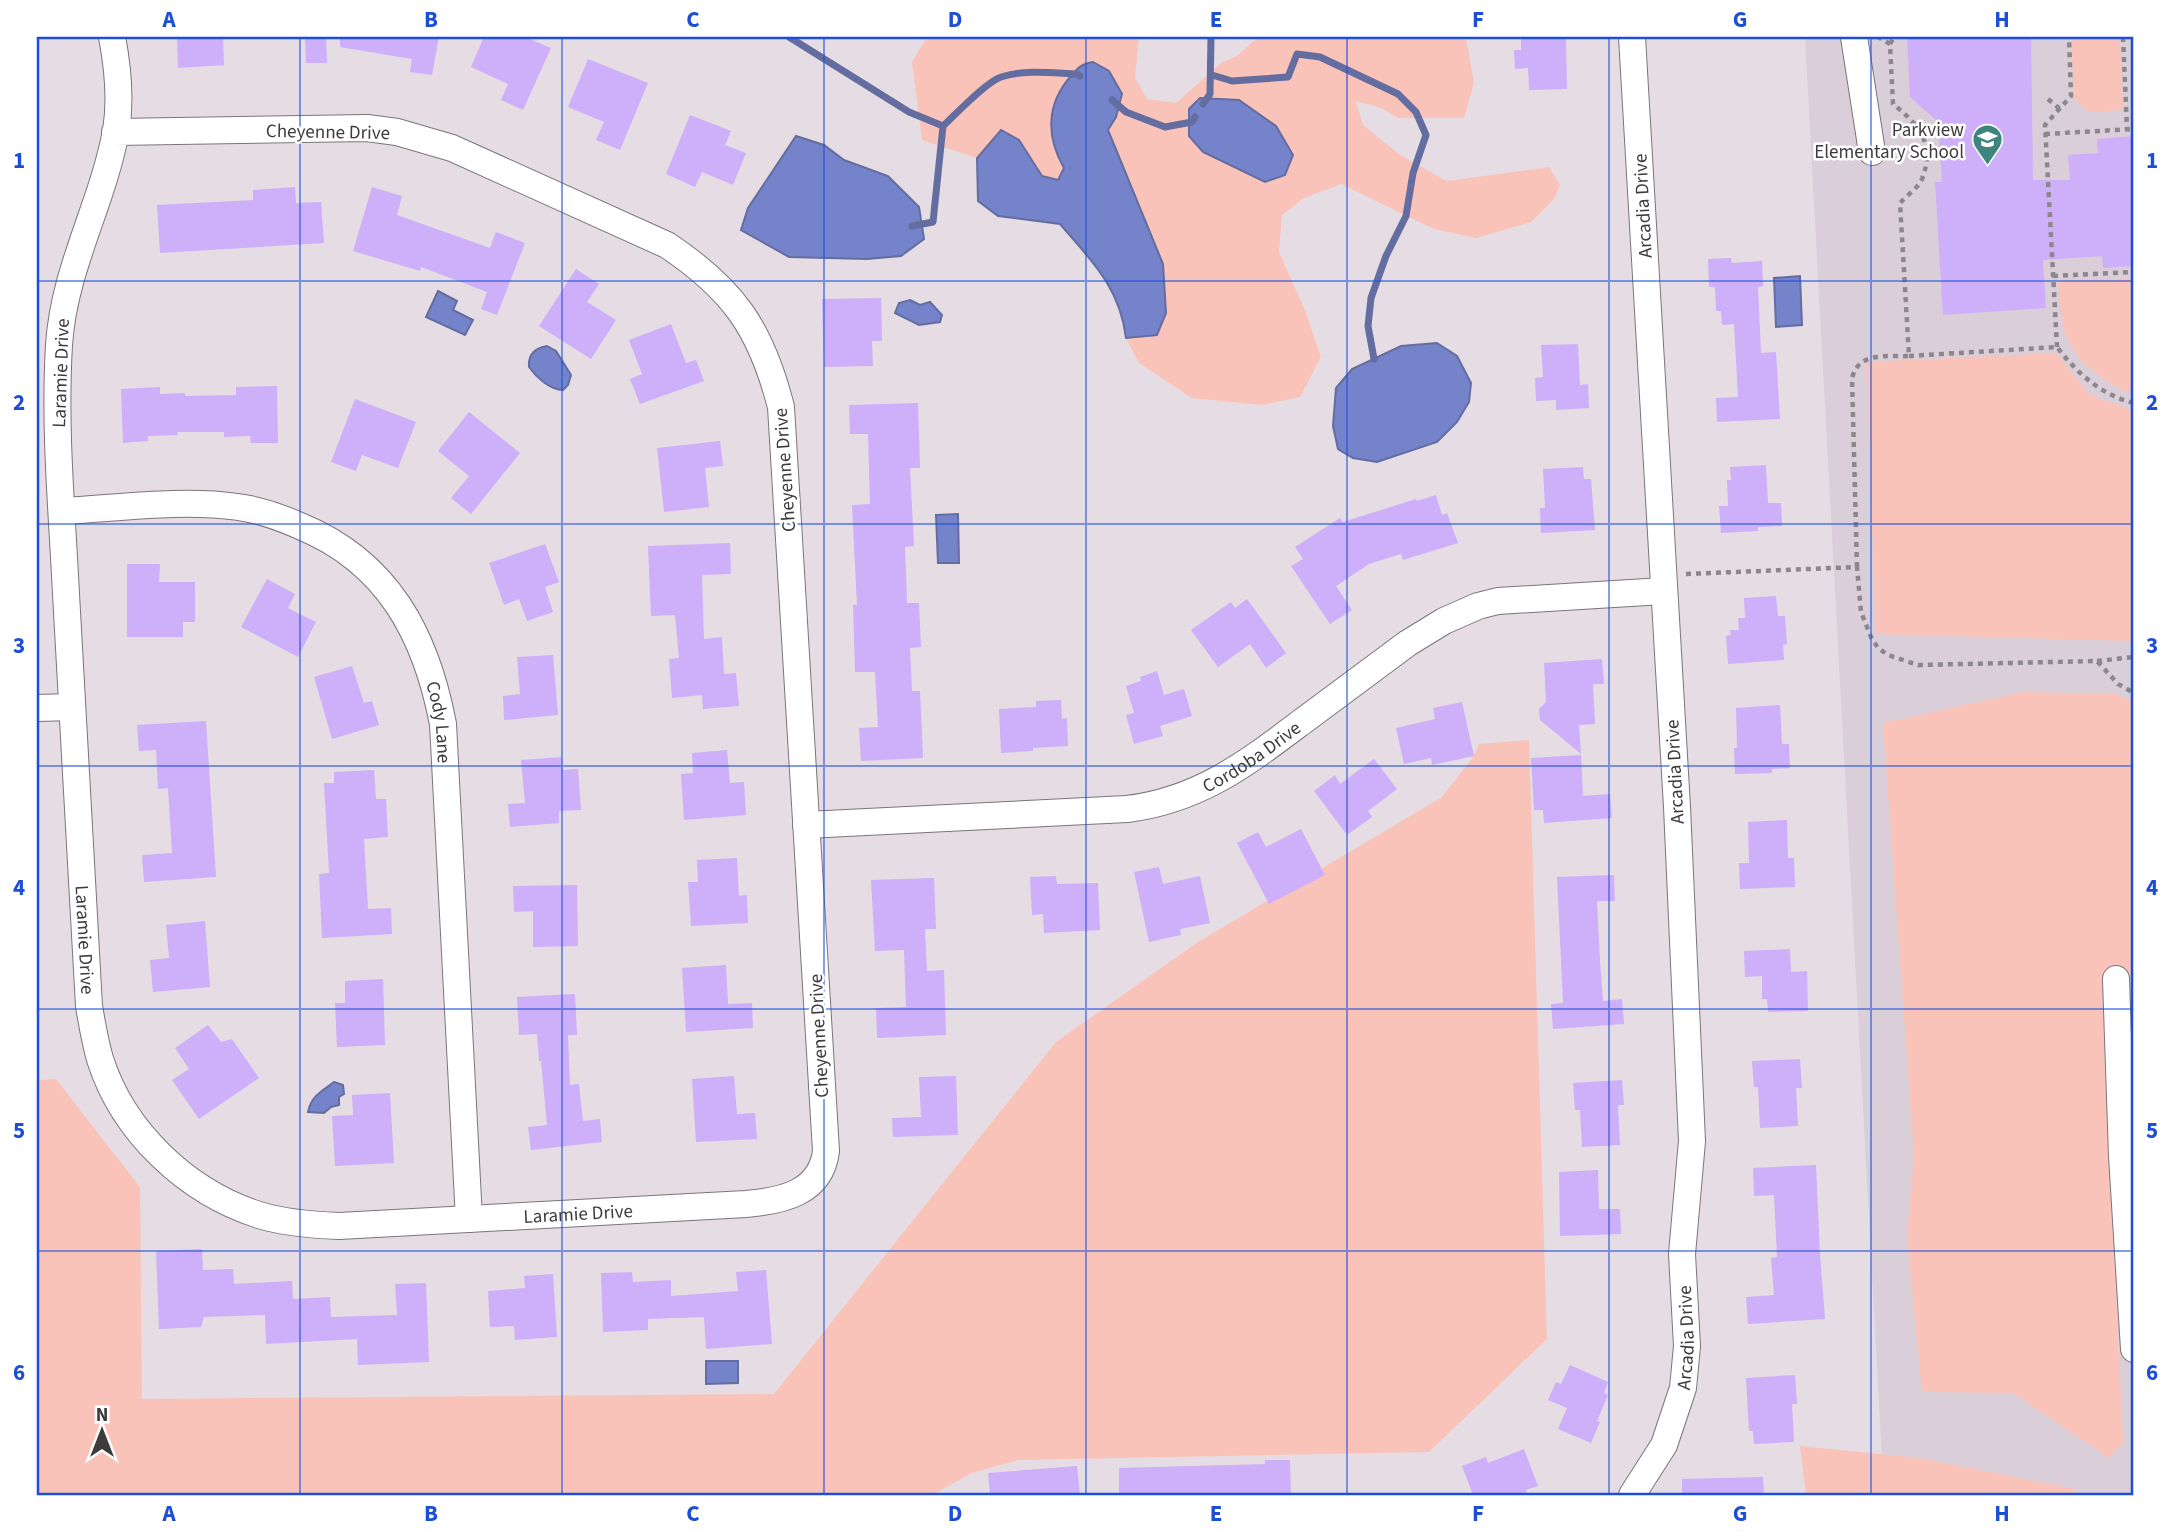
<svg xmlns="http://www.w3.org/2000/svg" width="2171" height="1532" font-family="'Source Sans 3',sans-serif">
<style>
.built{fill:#daced9}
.green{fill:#fac3b9;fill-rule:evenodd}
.water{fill:#7583ca;stroke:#646da0;stroke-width:2}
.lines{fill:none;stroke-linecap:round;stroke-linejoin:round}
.stream{stroke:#646da0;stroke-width:7}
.building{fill:#ceaff9}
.minor-casing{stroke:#7b757a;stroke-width:28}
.path{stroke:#8c878b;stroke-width:4.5;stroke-dasharray:5 5;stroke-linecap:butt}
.minor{stroke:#fff;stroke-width:26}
.grid{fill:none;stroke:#1d4ed8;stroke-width:2;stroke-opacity:0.55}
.labels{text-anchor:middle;stroke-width:5;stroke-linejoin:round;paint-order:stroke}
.poi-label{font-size:19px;fill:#3e3b3d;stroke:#fff;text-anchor:end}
.street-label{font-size:19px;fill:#3e3b3d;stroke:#fff}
.neatline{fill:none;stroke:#1d4ed8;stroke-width:2.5}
.grid-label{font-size:23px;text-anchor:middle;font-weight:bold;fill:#1d4ed8}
</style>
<rect width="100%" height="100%" fill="#e5dde3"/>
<!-- built -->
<path class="built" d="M1805,37h329v1458h-250z"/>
<!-- green -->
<path class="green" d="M927,37h212l-4,41 12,21 29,4 45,-40 16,-7 21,-19h208l8,46 -10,35h-66l-17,-10 -25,-7 7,24 37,30 47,26 102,-14 11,18 -6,14 -23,23 -55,16 -42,-9 -93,-45 -37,14 -22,17 -3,37 26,58 16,47 -21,40 -38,8 -70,-7 -53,-35 -13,-25 31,-3 -15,-125 -34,-81 8,-12 -52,51 -6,12 -16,-4 -23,-36 -18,-10 -24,28 -55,-18 -10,-78zM1203,152l82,23 -20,7z
M2071,37h49l3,73 -35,2 -14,-14z
M2134,278v116c-15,-4 -25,-11 -38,-21 -34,-25 -35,-52 -38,-92z
M2056,353l34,42 44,16v230l-258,-7 -10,-272z
M2024,692l92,2 18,8v273l-33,2 22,466 -14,15 -96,-65 -91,-1 -15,-155 7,-82 -31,-432z
M1529,740l18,599 -118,113 -411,8 -46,13 -40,22h-895v-415l19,-1 84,108 2,212 632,-5 282,-352 142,-100 244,-145 32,-41 5,-12z
M1800,1446l120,12 151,30 10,7h-275z"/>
<!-- water -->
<path class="water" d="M1093,62l16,9 13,23 -6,23 -8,13 55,134 3,49 -9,22 -31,3c-6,-50 -34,-77 -66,-114l-62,-8 -20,-15 -1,-43 24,-28 18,10 23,36 16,4 6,-12c-18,-31 -18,-64 7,-92 7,-8 10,-12 22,-14z
M1200,98l39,2 37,26 17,29 -8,20 -20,7 -62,-30 -14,-16v-27z
M796,136l28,9 20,15 44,16 31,31 5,32 -23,17 -34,3 -78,-2 -48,-27 7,-22z
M1800,276l2,49 -26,2 -2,-49z
M438,291l19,10 -4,9 20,10 -8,15 -39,-18z
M910,300l10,5 10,-3 12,13 -2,7 -21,3 -24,-12 4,-10z
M1437,343l20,13 14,27 -2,19 -12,20 -20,20 -60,20 -24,-4 -15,-9 -5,-23 3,-38 16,-19 49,-23z
M547,346l9,5 15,24 -3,10 -5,5c-13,0 -27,-13 -34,-23 -1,-12 6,-19 18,-21z
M958,514l1,49h-21l-2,-48z
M334,1082l9,3 1,9 -5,3v8l-8,2 -7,6 -16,-1c3,-16 14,-21 26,-30z
M706,1361h32v22l-32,1z"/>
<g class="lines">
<!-- stream -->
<path class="stream" d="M789,37l120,75 34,14
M1212,75l20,6 56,-4 9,-23 23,3 78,37 18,18 10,23 -13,38 -7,43 -20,40 -15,42 -3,28 6,33
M1112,100l14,12 39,15 27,-5 3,-5
M1203,104l7,-10 1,-57
M912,226l21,-4 10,-96c13,-12 43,-44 58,-49 23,-8 52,-4 76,-3l3,2"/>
</g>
<!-- building -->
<path class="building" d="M177,37h46l1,28 -46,3z
M305,37h21l1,26h-21z
M340,37h99l-7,38 -22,-3 2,-13 -72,-12z
M484,37h41l26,11 -28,62 -22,-10 7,-16 -37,-17z
M1521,37h45l1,52 -38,1 -1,-22 -13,1 -1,-19h7z
M1907,37h124l2,143h37l-2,-25 30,-2 -1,-14 37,-3v130l-31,2 -1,-12 -59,4 3,48 -103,7 -8,-133h7l-4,-60 -28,-25z
M588,59l60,24 -28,67 -24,-10 8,-18 -36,-15z
M690,115l41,16 -6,14 21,8 -13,32 -31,-13 -7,15 -29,-13z
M295,187l1,16 25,-1 3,41 -164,10 -3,-48 96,-5v-10z
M372,187l30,9 -5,19 93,33 6,-16 29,11 -28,72 -16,-6 6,-17 -66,-25 -1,4 -67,-20z
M1731,258l1,5 30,-2 1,25 -5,1 3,66 15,-1 4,67 -63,3 -1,-24 22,-1 -4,-73 -12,1 -1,-14h-5l-1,-24h-6l-1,-28z
M576,269l23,15 -12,18 29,18 -25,39 -52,-33z
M881,298l1,43h-10l1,25 -49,1 -2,-68z
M671,324l15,39 10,-3 8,21 -64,23 -10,-25 12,-5 -13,-34z
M1578,344l2,41 8,-1 1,24 -33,2v-10l-20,1 -1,-23 8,-1 -2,-32z
M277,386l1,57h-27l-1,-7 -26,1v-5h-47l1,3 -30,1v5l-25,2 -2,-54 39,-2v7l25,-1v3l51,-1v-8z
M355,399l61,23 -18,46 -36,-13 -6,16 -25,-9z
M918,403l2,65h-10l4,78 -9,1 2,56h12l2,44 -11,1 2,43h8l3,67 -62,3 -2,-33 19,-1 -3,-55h-20l-2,-67h4l-5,-100 18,-1 -2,-70h-18l-1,-29z
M469,412l51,41 -49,61 -20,-16 18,-22 -31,-25z
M720,441l3,25 -18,2 4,39 -45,5 -7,-64z
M1766,465l2,38h13l1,23 -24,1v4l-37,2 -2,-27h9l-1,-26h4l-1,-13z
M1583,467l1,12h7l4,51 -54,3 -1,-25h5l-2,-39z
M1436,495l6,20 5,-2 11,30 -55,17 -2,-6 -32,10 -33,22 16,24 -22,14 -39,-58 12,-7 -8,-12 45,-29 3,4 73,-23 1,2z
M730,543l1,31 -29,1 2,64 18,-2 2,37 12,-1 3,33 -36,3 -1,-14 -30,3 -3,-39 10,-1 -4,-43 -24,1 -3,-70z
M545,544l14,38 -14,5 8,25 -26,9 -8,-22 -15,6 -15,-42z
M127,564h33l-1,18h36v40h-12v15h-56z
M267,579l28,15 -7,14 28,14 -18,35 -57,-30z
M1776,596l2,20h7l2,28 -4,1 1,15 -56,4 -2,-28 5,-1 -1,-5h9l-1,-12h7l-1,-20z
M1247,599l39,54 -20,15 -16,-24 -32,23 -27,-37 40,-28 4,6z
M553,655l5,60 -54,5 -1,-24 17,-2 -3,-37z
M1602,659l2,25h-11l2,40 -16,1 2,29 -41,-34 -1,-11 7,-7 -2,-39z
M352,666l12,37 8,-2 7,24 -47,14 -18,-62z
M1157,671l7,24 20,-6 8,27 -32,10 3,10 -29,8 -8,-29 8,-2 -8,-27 15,-5 -1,-4z
M1061,700l1,19 5,-1 1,28 -35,2v3l-32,2 -2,-44 37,-2v-6z
M1462,702l12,54 -42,9 -1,-7 -27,6 -8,-36 39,-9 -2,-11z
M1780,705l2,39h7l1,24 -18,1v4l-37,1 -1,-26h3l-1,-40z
M206,721l10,156 -72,5 -2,-27 30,-2 -4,-65 -10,1 -2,-39 -17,1 -2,-26z
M727,750l3,33 14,-1 2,33 -62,5 -3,-46 12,-1 -1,-20z
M1581,755l2,41 27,-2 2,24 -68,5 -1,-13h-9l-3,-52z
M562,757l1,13 15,-1 3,41 -22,1v12l-49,4 -2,-23 17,-1 -4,-43z
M1374,759l23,30 -29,22 4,6 -25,18 -33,-44 21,-16 5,9z
M374,770l2,29h10l2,38 -24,2 4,70 23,-1 1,26 -70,4 -3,-64 10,-1 -5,-90h10v-11z
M1787,820l1,38h6l1,29 -55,2 -1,-26h10l-1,-41z
M1301,829l24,46 -56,29 -32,-61 21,-11 8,15z
M737,858l2,38 8,-1 1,28 -57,3 -3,-44h10l-1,-22z
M1159,867l4,17 37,-8 10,47 -30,6 1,6 -32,7 -15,-70z
M1614,875l1,26h-18l3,60 3,40 19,-2 2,25 -71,5 -2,-25 12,-1 -6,-126z
M1056,876l1,8 41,-1 2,47 -56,3 -1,-19 -11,1 -2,-38z
M934,878l2,51h-11l2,42 17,-1 2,65 -69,3 -1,-30 30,-1 -2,-57 -29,1 -4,-71z
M577,885l1,61 -45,1v-36l-19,1 -1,-26z
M205,921l5,66 -57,5 -3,-32 19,-2 -3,-33z
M1790,949l1,23 16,-1 1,40 -40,1 -1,-13h-5v-23l-17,1 -1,-26z
M726,965l2,39 24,-1 1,25 -67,4 -4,-64z
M383,979l2,66 -48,2 -2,-44h10v-22z
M575,994l2,41h-9l2,50 9,-1 4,37 17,-2 2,23 -71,8 -3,-23 19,-2 -6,-64h-2l-2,-27 -18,1 -2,-38z
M208,1025l13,17 11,-3 27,39 -60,41 -27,-39 17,-11 -14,-21z
M1800,1059l2,29h-6l2,38 -38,2 -2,-41h-4l-2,-26z
M734,1076l3,38 18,-1 2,26 -61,3 -4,-63z
M956,1076l2,59 -65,2 -1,-19 29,-1 -2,-40z
M1622,1080l2,25h-6l2,40 -38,2 -2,-37h-5l-2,-27z
M390,1093l4,70 -59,3 -3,-50 21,-1 -1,-20z
M1816,1165l4,90 5,64 -77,5 -2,-27 28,-2 -3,-37 6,-1 -3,-62 -20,1 -1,-28z
M1598,1170l1,39h21l1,25 -61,2 -1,-64z
M202,1249l1,21 30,-1 1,15 58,-3 1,18 37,-2 1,20 66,-2 -2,-31 31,-1 3,79 -71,3 -1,-26 -91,5 -1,-29 -61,2 -3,10 -42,2 -3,-78z
M766,1270l6,74 -66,5 -2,-32 -56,2v11l-45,2 -2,-59 31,-1 1,10 38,-2v16l67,-5 -2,-19z
M553,1274l4,63 -42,3 -1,-14 -24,1 -2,-36 37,-3 -1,-12z
M1570,1365l38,17 -4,11 4,2 -11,26 3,1 -9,21 -33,-14 9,-21 -19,-8 8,-18 5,2z
M1795,1375l2,29h-5l2,38 -40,2 -1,-13h-4l-3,-53z
M1524,1449l14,37 -12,4 1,5h-54l-11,-29 24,-9 2,6z
M1265,1460h25l1,35h-172v-27l146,-4z
M1077,1466l3,29h-90l-2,-22z
M1763,1477l1,18h-82v-16z"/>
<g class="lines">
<defs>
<g id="minor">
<path id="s1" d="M112,37c6,31 9,63 4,94 -14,75 -52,137 -57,214 -5,83 3,167 7,249 7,137 16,275 23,412 3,18 6,36 11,53 23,73 87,133 159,156 26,8 53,10 80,11l407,-22c36,-3 75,-11 80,-53l-45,-744c-20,-78 -47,-117 -114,-162l-215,-97 -55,-16 -30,-4 -252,4"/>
<path d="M1854,37l18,115"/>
<path id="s2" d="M62,511c57,-3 120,-12 176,-4 22,3 42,10 62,19 88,36 126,109 143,198l26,495"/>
<path d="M37,708l35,-1"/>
<path id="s3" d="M806,825l321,-16c73,-9 120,-46 176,-88 35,-26 70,-52 105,-78l36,-22 34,-15 20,-5 165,-10"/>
<path d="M2116,979l6,177 12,193"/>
<path id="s4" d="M1632,1495l32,-50 19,-57 4,-42 -5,-92 10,-113 -15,-334 -45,-770"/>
</g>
</defs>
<!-- minor casing -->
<use href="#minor" class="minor-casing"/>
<!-- path -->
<path class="path" d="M2123,37l4,92
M1890,44l4,-7
M2048,99l12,10
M2045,134l89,-5
M2053,276l81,-4
M2057,347l-12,-222 26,-29 -2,-59
M1909,356l148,-9c20,26 44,48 77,56
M1857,567l-5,-189c7,-27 35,-21 57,-22l-9,-153c6,-7 19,-16 22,-24 14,-36 -4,-55 -29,-75l-3,-60 -12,-7
M1686,574l171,-7 4,45 10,25 7,11 10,7 30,10 179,-4 21,23 16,9
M2097,661l37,-4"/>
<!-- minor -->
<use href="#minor" class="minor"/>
</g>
<!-- grid -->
<path class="grid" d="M300,37v1458M562,37v1458M824,37v1458M1086,37v1458M1347,37v1458M1609,37v1458M1871,37v1458M37,281h2097M37,524h2097M37,766h2097M37,1009h2097M37,1251h2097"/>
<!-- icons -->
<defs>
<symbol id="school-pin" viewBox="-11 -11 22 30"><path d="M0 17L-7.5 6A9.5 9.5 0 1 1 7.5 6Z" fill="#3f857f" stroke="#fff"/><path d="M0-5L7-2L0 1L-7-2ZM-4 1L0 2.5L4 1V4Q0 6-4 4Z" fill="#fff"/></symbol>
</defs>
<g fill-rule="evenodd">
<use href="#school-pin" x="1970" y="122" width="35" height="47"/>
</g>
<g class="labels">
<!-- poi labels -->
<g class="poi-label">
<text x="1964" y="136">Parkview<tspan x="1964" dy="22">Elementary School</tspan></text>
</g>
<!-- street labels -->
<g class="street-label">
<text transform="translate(328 131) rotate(1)" y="7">Cheyenne Drive</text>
<text transform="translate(1642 206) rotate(-93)" y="7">Arcadia Drive</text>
<text transform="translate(60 373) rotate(-88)" y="7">Laramie Drive</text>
<text transform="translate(784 470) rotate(-94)" y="7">Cheyenne Drive</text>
<text dy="7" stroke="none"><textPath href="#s2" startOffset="495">Cody Lane</textPath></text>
<text dy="7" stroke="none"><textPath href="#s3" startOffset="458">Cordoba Drive</textPath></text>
<text transform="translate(1674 772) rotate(-93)" y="7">Arcadia Drive</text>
<text dy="7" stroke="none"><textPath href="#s1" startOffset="912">Laramie Drive</textPath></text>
<text transform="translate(818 1036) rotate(-93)" y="7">Cheyenne Drive</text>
<text dy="7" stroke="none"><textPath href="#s1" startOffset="1584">Laramie Drive</textPath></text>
<text dy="7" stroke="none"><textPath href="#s4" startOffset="170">Arcadia Drive</textPath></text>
</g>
</g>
<!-- border -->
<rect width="2171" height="1532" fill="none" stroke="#ffffff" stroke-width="77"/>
<!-- north arrow -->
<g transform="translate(102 1431)" stroke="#ffffff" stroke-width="5" paint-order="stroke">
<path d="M0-5L12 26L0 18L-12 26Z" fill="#3e3b3d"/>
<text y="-10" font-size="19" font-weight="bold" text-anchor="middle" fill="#3e3b3d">N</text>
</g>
<rect x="38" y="38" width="2094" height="1456" class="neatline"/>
<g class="grid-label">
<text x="169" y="27">A</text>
<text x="431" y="27">B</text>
<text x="693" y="27">C</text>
<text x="955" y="27">D</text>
<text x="1216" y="27">E</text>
<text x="1478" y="27">F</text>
<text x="1740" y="27">G</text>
<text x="2002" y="27">H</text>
<text x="19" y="168">1</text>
<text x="2152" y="168">1</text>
<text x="19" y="410">2</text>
<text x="2152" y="410">2</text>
<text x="19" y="653">3</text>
<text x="2152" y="653">3</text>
<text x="19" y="895">4</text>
<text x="2152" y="895">4</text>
<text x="19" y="1138">5</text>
<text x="2152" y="1138">5</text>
<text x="19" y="1380">6</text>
<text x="2152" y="1380">6</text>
<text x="169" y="1521">A</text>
<text x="431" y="1521">B</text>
<text x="693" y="1521">C</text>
<text x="955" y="1521">D</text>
<text x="1216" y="1521">E</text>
<text x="1478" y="1521">F</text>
<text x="1740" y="1521">G</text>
<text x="2002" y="1521">H</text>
</g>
</svg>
